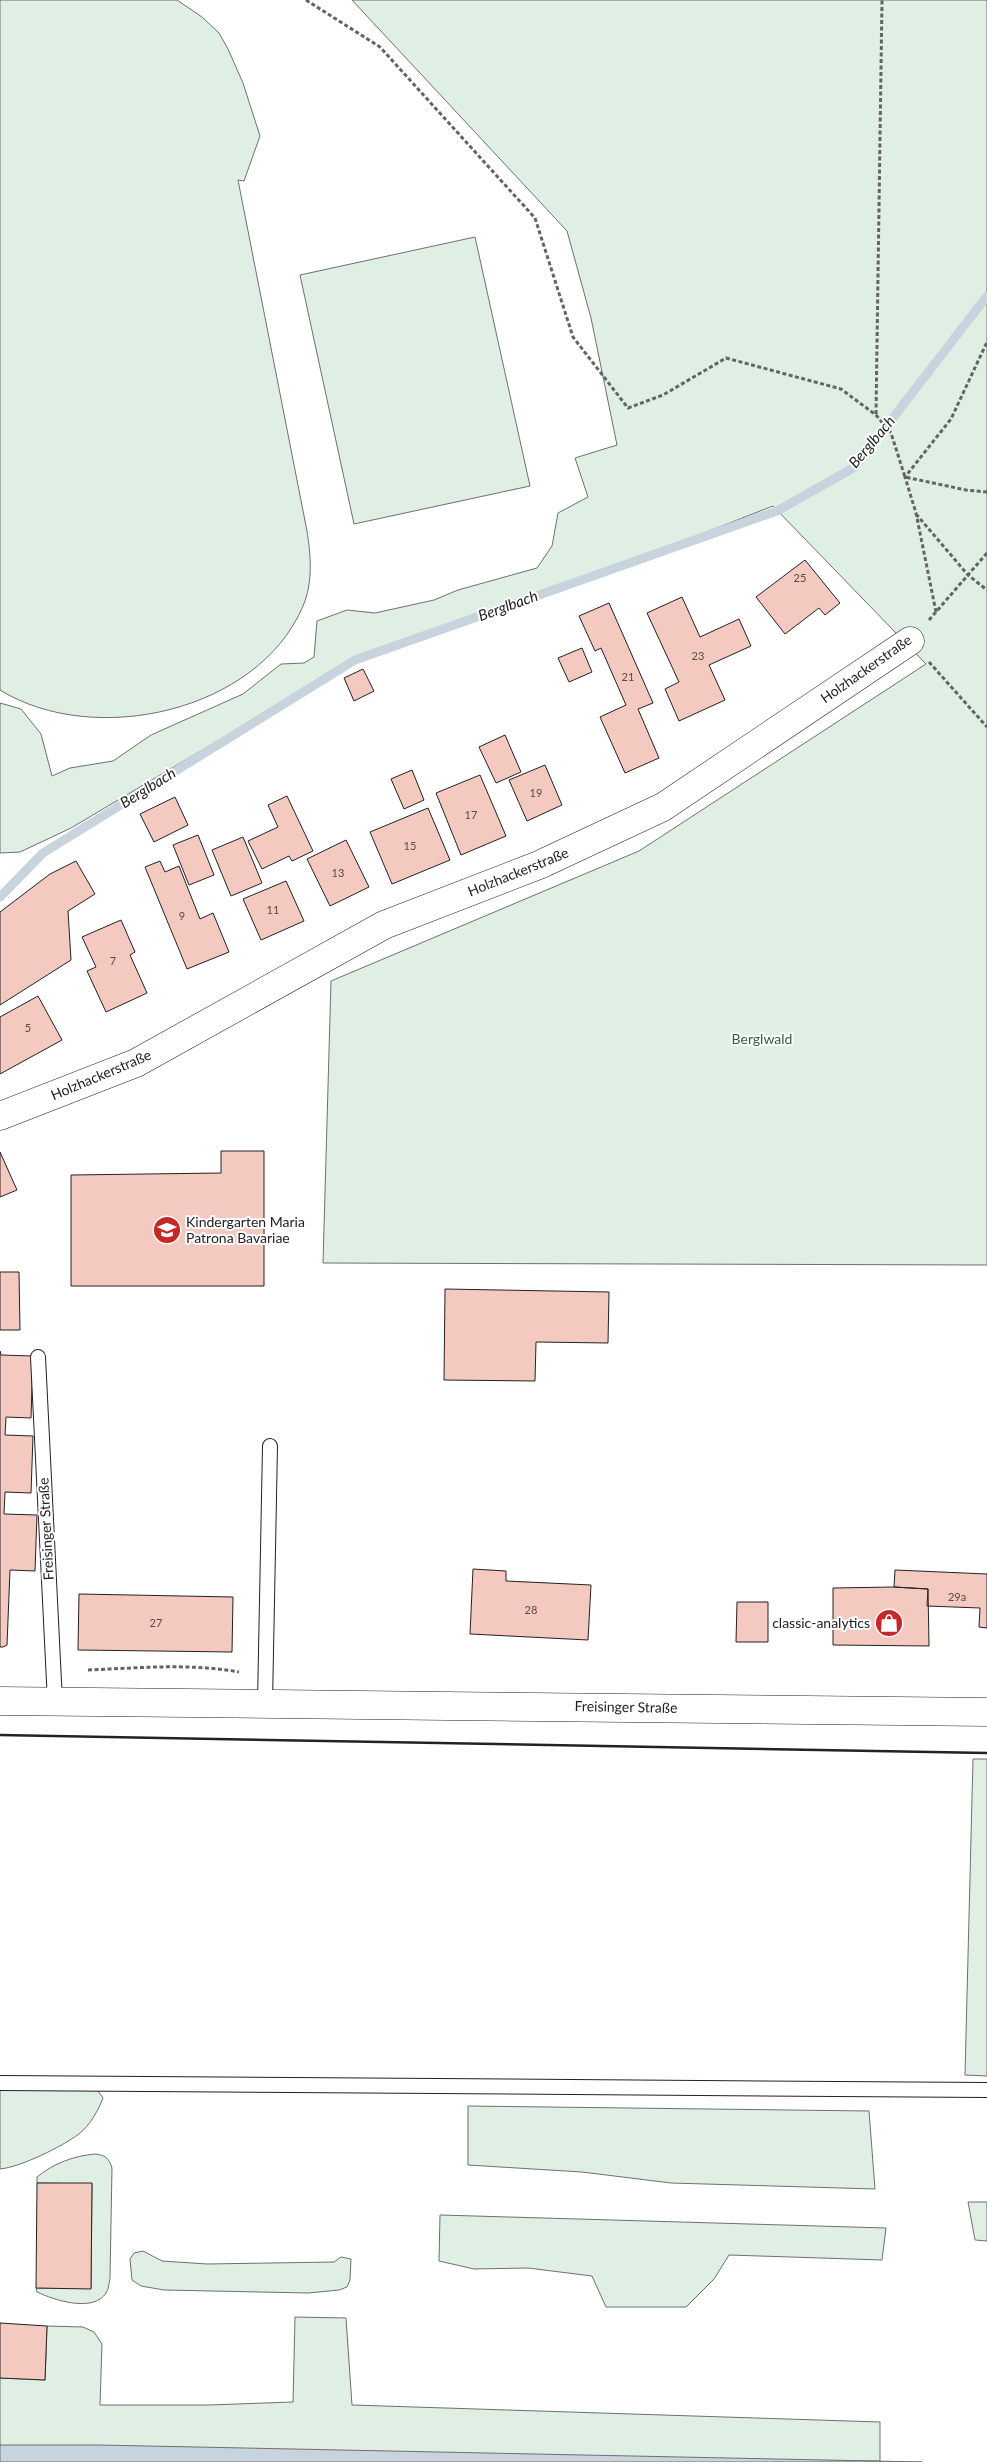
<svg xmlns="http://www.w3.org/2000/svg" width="987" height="2462" font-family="Lato,sans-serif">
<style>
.green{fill:#e0efe3;stroke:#6f6f6f}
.water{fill:#c7d3dd;stroke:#6f6f6f}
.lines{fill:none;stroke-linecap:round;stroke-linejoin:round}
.stream{stroke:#c7d3dd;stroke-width:9}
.building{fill:#f3c9c0;stroke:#222}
.lane-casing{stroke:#222;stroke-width:16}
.street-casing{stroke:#222;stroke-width:29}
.primary-casing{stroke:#222;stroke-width:29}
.path{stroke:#646464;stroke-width:3;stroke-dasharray:4 2.5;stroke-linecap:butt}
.lane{stroke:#fff;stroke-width:14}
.street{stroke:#fff;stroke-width:28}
.primary{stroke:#fff;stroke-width:28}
.wall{stroke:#222;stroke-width:2.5}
.labels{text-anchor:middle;stroke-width:4;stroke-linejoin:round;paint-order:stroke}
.number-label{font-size:11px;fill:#564c4a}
.street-label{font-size:14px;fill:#222;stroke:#fff}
.park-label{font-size:14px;fill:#2f5e38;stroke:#fff}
.poi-label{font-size:14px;fill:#222;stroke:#fff;text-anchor:start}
.water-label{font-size:15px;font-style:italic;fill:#222;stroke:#fff}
</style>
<rect width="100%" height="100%" fill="#fff"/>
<!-- green -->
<path class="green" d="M0,0h177l25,17 17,16 9,16 15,34 17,53 -16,45 -6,-1 69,351c4,25 6,52 -4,75 -45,106 -209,142 -303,84z
M352,0h635v1265l-664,-2 8,-282 308,-130 287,-187 -153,-158 -171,67 -245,85 -286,170 -51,24 -20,1v-150l21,6 20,25 11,42 18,-8 43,-7 38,-26 92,-41 38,-30 23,-1 10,-6 3,-36 30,-11 28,3 59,-13 24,-10 79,-22 15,-22 6,-33 30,-16 -13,-39 42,-13 -26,-127 -24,-87z
M475,237l55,249 -176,38 -54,-249z
M973,1759h14v317l-22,-1z
M89,2088l9,3 5,7c-5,13 -13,27 -24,36 -18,13 -58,33 -79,35v-80z
M468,2106l401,5 6,78 -204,-6 -89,-11 -114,-7z
M95,2154c10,1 14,4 17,14l-2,110c-1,4 -1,11 -4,15 -13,20 -52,7 -69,-1l-1,-4h55l1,-104 -55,-1v-6c17,-14 37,-21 58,-23z
M968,2202h19v39l-12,-1z
M440,2215l446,13 -4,32 -153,-5 -15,24 -28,28h-80l-14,-31 -64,-8 -54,1 -35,-8z
M143,2251l19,10 45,3 127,-2 7,-5 10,2 -1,21 -3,7 -8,3 -31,3 -144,-3 -23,-4 -9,-6 -2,-21 4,-6z
M295,2317l51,1 6,87 528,17v39l-880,-5v-78l45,2 2,-54 36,1 11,5 8,12 -2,61h109l84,-3z"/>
<!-- water -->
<path class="water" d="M0,2445h99l823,17h-922z"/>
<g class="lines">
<!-- stream -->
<path class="stream" d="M0,897l43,-44 312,-193 422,-149 78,-44 132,-171"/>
</g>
<!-- building -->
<path class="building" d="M805,560l35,43 -15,12 -6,-7 -34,26 -29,-37z
M682,597l18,40 39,-18 12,27 -42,19 16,35 -46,21 -14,-32 14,-7 -32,-69z
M609,603l44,100 -15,6 21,49 -34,15 -25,-56 26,-12 -25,-57 -6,3 -16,-35z
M582,648l10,24 -23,10 -11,-24z
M363,669l11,22 -20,10 -10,-23z
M505,735l16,37 -25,11 -17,-36z
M545,765l17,40 -35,16 -18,-41z
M412,770l12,30 -20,9 -13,-30z
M480,775l26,61 -45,19 -25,-62z
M287,796l26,55 -21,10 -3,-5 -27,13 -14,-28 30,-14 -10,-22z
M175,797l13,28 -34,17 -14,-28z
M428,808l22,52 -58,24 -22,-52z
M198,835l16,40 -25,10 -16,-40z
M243,837l19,46 -31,13 -19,-46z
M346,840l23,47 -39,19 -23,-47z
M76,861l19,33 -27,17 3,49 -71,45v-93l50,-38z
M160,861l5,11 14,-6 21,53 13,-6 16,39 -42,17 -42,-102z
M286,881l18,40 -43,19 -18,-41z
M121,920l14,32 -5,3 17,38 -41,19 -19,-41 9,-4 -14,-30z
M38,996l24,44 -62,34v-57z
M221,1151h43v135h-193v-111l150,-2z
M0,1152l17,38 -17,7z
M0,1272h19l1,58h-20z
M445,1289l164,3 -1,51 -72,-1 -1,39 -91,-1z
M0,1351l1,4 32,1 -2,62 -25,-1 -1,18 28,1 -2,57 -26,-1 -1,22 33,1 -2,56 -25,-1 -3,75 -4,2h-3z
M473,1569l33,2v10l85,4 -3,55 -118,-6z
M895,1570l92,4v54l-8,-1 1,-19 -53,-2 1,-17 -34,-2z
M894,1587l34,2 1,57 -96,-1v-57z
M79,1594l154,3 -1,55 -154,-2z
M737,1602h31v40h-32z
M37,2183h55l-1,106 -55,-1z
M0,2323l47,3 -2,54 -45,-2z"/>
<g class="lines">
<defs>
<path id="lane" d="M38,1357l17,345
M265,1703l5,-257
M0,2083l987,7"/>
<path id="street" d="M0,1116l136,-53 248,-138 155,-60 124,-58 247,-166"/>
<path id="primary" d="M0,1701l987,11"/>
</defs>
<!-- lane casing -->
<use href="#lane" class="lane-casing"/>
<!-- street casing -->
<use href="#street" class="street-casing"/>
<!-- primary casing -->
<use href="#primary" class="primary-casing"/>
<!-- path -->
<path class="path" d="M306,0l74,47 155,171 38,119 55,71 35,-13 63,-37 115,31 35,26 15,18 14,44 61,13 21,2
M876,414l6,-414
M916,514l52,61 19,15
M936,612l-20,-99 -11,-36 46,-58 36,-77
M929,620l58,-67
M929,662l58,65
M88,1670c51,-2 101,-7 151,2"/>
<!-- lane -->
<use href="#lane" class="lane"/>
<!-- street -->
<use href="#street" class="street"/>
<!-- primary -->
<use href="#primary" class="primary"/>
<!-- wall -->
<path class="wall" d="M0,1735l987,18"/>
</g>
<!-- icons -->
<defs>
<symbol id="school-disc" viewBox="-11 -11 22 22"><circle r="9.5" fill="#c62828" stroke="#fff"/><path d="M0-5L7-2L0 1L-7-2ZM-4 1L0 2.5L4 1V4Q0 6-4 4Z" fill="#fff"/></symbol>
<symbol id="shop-disc" viewBox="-11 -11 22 22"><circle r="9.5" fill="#c62828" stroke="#fff"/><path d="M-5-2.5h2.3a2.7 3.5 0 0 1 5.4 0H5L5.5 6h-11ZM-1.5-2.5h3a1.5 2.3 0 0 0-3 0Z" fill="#fff"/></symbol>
</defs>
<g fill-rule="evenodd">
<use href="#school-disc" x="151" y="1214" width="32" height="32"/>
<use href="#shop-disc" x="873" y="1607" width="32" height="32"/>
</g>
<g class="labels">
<!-- number labels -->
<g class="number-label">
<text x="800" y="582">25</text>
<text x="698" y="660">23</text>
<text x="628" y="681">21</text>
<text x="536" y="797">19</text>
<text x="471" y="819">17</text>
<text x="410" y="850">15</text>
<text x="338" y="877">13</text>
<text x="273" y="914">11</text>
<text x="182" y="920">9</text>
<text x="113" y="965">7</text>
<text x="28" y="1032">5</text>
<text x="957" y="1601">29a</text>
<text x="531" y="1614">28</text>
<text x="156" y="1627">27</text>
</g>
<!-- street labels -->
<g class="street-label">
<text transform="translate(866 669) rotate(-35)" y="5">Holzhackerstraße</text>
<text transform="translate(518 872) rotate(-22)" y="5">Holzhackerstraße</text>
<text transform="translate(101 1075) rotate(-23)" y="5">Holzhackerstraße</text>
<text transform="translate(46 1529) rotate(-93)" y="5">Freisinger Straße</text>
<text transform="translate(626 1707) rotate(1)" y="5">Freisinger Straße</text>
</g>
<!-- park labels -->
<g class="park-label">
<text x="762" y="1044">Berglwald</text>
</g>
<!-- poi labels -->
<g class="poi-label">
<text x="186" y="1227">Kindergarten Maria<tspan x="186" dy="16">Patrona Bavariae</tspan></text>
<text x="870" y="1628" text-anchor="end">classic-analytics</text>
</g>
<!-- water labels -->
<g class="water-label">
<text transform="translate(872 442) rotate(-50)" y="5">Berglbach</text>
<text transform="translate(508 606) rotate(-20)" y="5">Berglbach</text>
<text transform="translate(148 788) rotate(-32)" y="5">Berglbach</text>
</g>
</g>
</svg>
